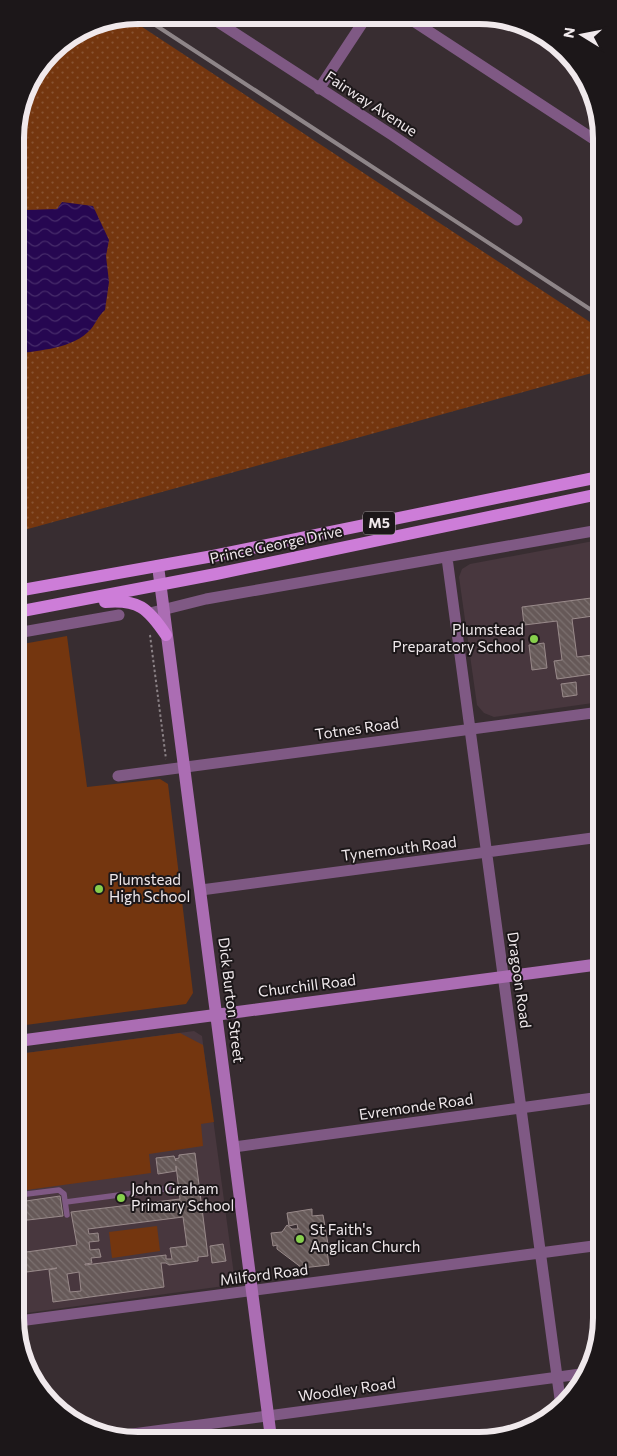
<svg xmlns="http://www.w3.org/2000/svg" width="617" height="1456" font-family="Commissioner,sans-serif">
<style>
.built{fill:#48373e}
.grass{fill:url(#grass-dots)}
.garden{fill:#74360f}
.water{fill:url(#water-waves)}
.building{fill:url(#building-back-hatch);stroke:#998a8a;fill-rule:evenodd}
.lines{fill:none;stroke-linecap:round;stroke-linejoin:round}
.path{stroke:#8b8286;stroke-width:2;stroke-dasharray:2.5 2.5;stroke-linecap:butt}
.lane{stroke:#7f5984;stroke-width:5.5}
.street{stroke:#7f5984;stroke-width:11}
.secondary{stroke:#ab6db3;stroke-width:12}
.primary{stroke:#cd7dd8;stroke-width:12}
.rail{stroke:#8e8588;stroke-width:4}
.poi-dot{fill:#86cf4c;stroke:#1c1719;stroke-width:2}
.labels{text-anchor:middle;stroke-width:4;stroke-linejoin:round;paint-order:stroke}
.shield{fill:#1c1719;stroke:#b0aaad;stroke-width:1}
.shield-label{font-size:14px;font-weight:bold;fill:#f0e9ec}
.street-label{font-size:15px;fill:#f0e9ec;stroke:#1c1719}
.poi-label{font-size:15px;fill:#f0e9ec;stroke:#1c1719;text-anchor:start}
.rim{fill:none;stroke:#f0e9ec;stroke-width:6}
</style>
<defs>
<pattern id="grass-dots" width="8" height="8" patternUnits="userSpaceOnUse" patternTransform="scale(1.25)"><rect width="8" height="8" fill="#74360f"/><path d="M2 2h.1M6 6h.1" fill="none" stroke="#885332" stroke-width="1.8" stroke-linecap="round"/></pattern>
<pattern id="water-waves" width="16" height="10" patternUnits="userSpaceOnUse" patternTransform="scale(1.25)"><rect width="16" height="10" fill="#260751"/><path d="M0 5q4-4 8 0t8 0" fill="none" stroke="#462b6a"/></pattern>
<pattern id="building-back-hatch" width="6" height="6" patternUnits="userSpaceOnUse" patternTransform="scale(1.25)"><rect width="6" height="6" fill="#665958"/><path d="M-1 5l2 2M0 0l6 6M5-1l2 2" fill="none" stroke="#7c7170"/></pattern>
</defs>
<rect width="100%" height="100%" fill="#382d31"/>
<!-- built -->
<path class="built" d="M599,540l1,162 -106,15 -10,-4 -7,-8 -18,-128 3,-8 8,-5z
M194,1031l8,5 32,239 -3,7 -7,4 -205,28 -1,-260z"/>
<!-- grass -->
<path class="grass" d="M127,17l472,311v43l-582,161 -2,-403 13,-45 29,-38 34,-22z"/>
<!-- garden -->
<path class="garden" d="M67,636l20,151 73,-8 8,5 25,209 -7,11 -168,22 -1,-381z
M180,1033l23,12 11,77 -13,2 2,22 -54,8 2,19 -132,18 -1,-137z
M157,1226l3,25 -48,7 -3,-26z"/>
<!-- water -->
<path class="water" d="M62,202l31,4 16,34 -3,16 3,26 -4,28c-7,6 -9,13 -14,19 -18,20 -51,21 -75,25v-147l10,3 31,-1z"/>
<!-- building -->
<path class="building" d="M599,597l1,18 -28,4 5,38 23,-3v19l-43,6 -3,-18 8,-1 -5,-39 -33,4 -2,-18z
M544,643l3,25 -15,2 -3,-25z
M576,682l1,13 -14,2 -2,-13z
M195,1153l13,103 -10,1v4l-29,4 -3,-2h-5l3,24 -111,15 -4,-32 8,-2 -38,5v-20l58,-8 -6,-33 109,-13 -4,-33v5l-18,3 -2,-16 18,-2 2,5 -1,-2 4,-1v-3zM183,1217l4,29 -17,2 2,11h-6v-4l-81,10v-1l7,-1 -1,-5 10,-1 -2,-8 -9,1 -1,-8 10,-1 -1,-8 -9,1 -1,-5zM79,1272l2,19 -11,1 -3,-18z
M60,1196l3,20 -44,5v-19z
M312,1209v7l11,-1 6,35h-2l2,15 -27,3 -25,-19v-4l-4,1 -2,-13 11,-1 5,-7 5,4h6l-1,-5 -8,2 -2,-13z
M223,1244l3,17 -14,2 -2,-17z"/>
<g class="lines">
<!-- path -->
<path class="path" d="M150,635l16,124"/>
<!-- lane -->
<path class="lane" d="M19,1195l40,-5 5,4 3,21
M66,1202l106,-14"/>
<!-- street -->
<path class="street" d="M207,15l185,120 125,85
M407,17l191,125
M319,89l48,-73
M447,558l114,848
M150,613l56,-14 393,-69
M17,633l102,-18
M118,776l482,-64
M201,890l399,-53
M234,1147l367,-50
M19,1321l582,-76
M110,1437l478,-64"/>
<!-- secondary -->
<path class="secondary" d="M158,566l113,872
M18,1041l583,-77"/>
<!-- primary -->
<path class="primary" d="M17,591l196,-35 386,-79
M105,602c33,-3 43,6 61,33
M17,612l199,-38 383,-80"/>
<!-- rail -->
<path class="rail" d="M140,15l459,300"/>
</g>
<!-- markers -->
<g class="poi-dot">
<circle cx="534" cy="639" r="5"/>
<circle cx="99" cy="889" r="5"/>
<circle cx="121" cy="1198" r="5"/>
<circle cx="300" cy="1239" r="5"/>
</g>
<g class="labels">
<!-- shield labels -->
<rect class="shield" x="363" y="511.5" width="32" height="23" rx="4"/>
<g class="shield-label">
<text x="379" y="528">M5</text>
</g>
<!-- street labels -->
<g class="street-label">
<text transform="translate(371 104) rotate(33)" y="5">Fairway Avenue</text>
<text transform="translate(276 545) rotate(-12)" y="5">Prince George Drive</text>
<text transform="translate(357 729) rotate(-8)" y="5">Totnes Road</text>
<text transform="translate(399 849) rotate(-7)" y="5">Tynemouth Road</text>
<text transform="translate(519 980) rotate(82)" y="5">Dragoon Road</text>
<text transform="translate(307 986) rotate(-7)" y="5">Churchill Road</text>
<text transform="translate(231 1000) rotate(83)" y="5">Dick Burton Street</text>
<text transform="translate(416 1107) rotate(-8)" y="5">Evremonde Road</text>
<text transform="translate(264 1275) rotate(-7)" y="5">Milford Road</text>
<text transform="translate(347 1390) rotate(-8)" y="5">Woodley Road</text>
</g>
<!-- poi labels -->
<g class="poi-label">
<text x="524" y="635" text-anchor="end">Plumstead<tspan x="524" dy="17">Preparatory School</tspan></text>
<text x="109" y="885">Plumstead<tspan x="109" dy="17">High School</tspan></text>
<text x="131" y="1194">John Graham<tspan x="131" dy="17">Primary School</tspan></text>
<text x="310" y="1235">St Faith's<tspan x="310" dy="17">Anglican Church</tspan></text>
</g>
</g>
<!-- crop -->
<path d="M0 0H617V1456H0ZM138 24H479A114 114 0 0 1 593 138V1318A114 114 0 0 1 479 1432H138A114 114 0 0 1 24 1318V138A114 114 0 0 1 138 24Z" fill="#1c1719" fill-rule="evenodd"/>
<path class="rim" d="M138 24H479A114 114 0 0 1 593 138V1318A114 114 0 0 1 479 1432H138A114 114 0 0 1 24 1318V138A114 114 0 0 1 138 24Z"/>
<!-- north arrow -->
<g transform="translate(582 35) rotate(280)" stroke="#1c1719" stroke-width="4" paint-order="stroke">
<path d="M0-4L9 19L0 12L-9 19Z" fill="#f0e9ec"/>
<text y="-8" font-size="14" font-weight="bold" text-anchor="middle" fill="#f0e9ec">N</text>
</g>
</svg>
